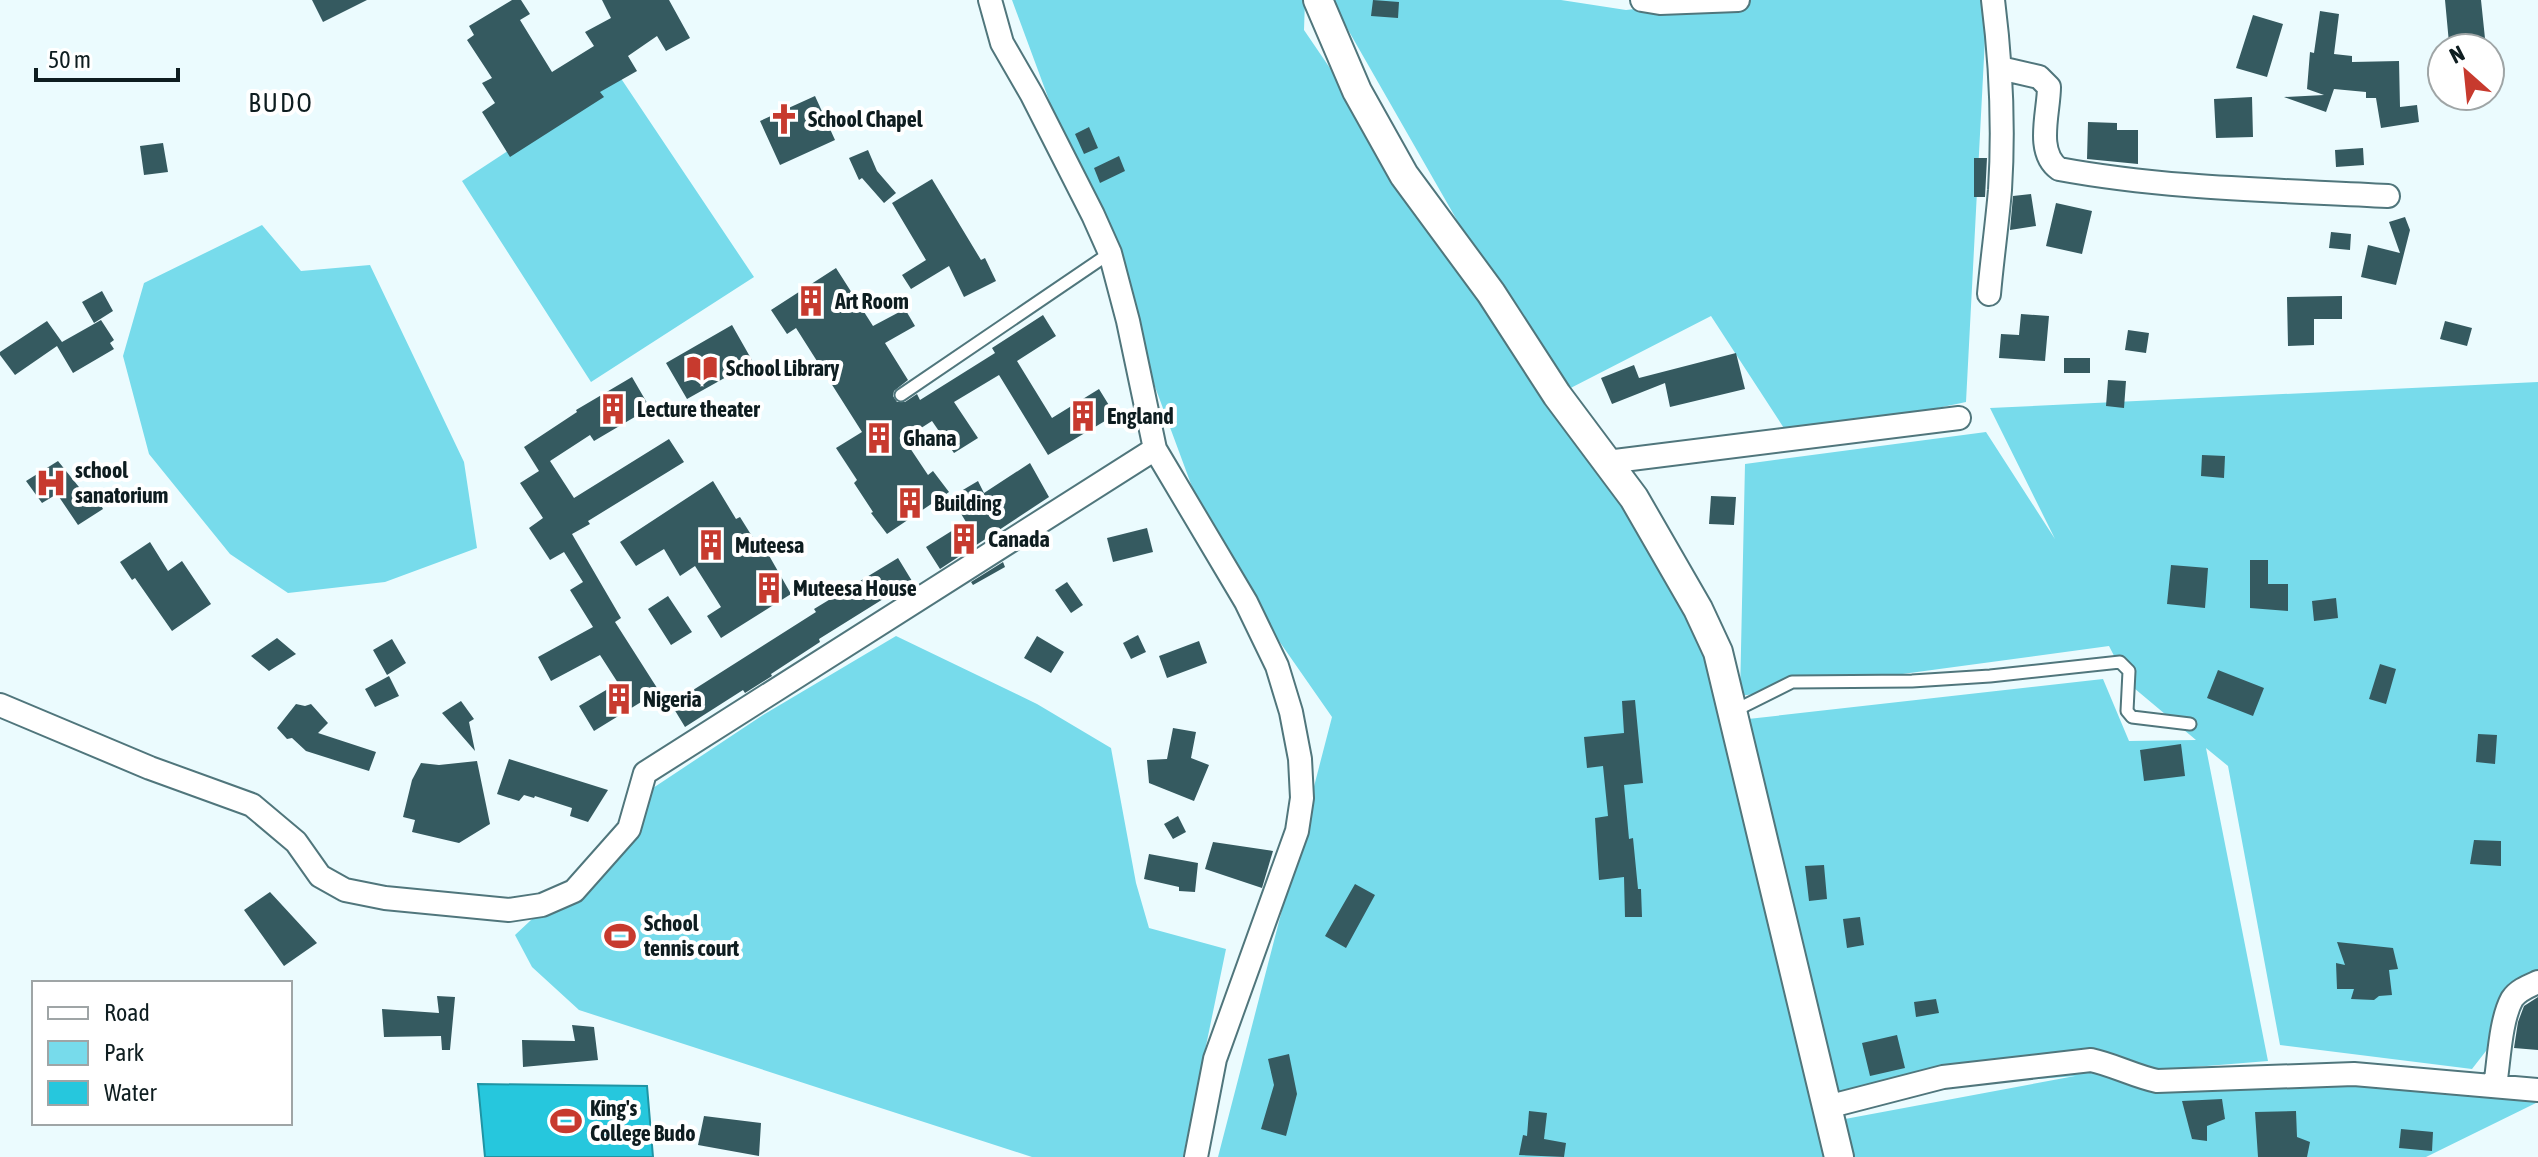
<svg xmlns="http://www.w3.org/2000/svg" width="2538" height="1157" font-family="'Asap Condensed',sans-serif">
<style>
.green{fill:#77dbeb}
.water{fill:#26c7dd;stroke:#1f94a4;stroke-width:2}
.building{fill:#355a60}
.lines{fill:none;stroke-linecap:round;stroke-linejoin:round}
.service-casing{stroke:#50767c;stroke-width:15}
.minor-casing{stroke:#50767c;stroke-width:26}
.tertiary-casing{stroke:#50767c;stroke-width:32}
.service{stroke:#fff;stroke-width:11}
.minor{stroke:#fff;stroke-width:22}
.tertiary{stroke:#fff;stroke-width:28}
.labels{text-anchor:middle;stroke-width:8;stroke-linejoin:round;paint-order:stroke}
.poi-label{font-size:22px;font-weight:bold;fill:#0e1d20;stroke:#fff;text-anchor:start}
.quarter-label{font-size:26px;letter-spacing:2px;fill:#0e1d20;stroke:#fff}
</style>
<rect width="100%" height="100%" fill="#ebfbfe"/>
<!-- green -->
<path class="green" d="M1012,0h293l-1,30 394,579 138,548h-618l114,-440 -117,-168z
M1331,0h230l65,10 88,-10h273l-21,402 -175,37 -80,-123 -154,79z
M620,77l134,200 -163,105 -129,-201z
M262,225l39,46 69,-6 94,197 13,86 -92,34 -97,11 -58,-39 -81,-100 -26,-98 21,-73z
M2538,382v602l-66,85 -192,-24 -52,-279 -22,-18 62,313 -172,14 442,17v10l-112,55h-573l-8,-38 230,-43 -242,19 -85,-376 355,-40 26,62 67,-1 -68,-57 -19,-37 -369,50 5,-232 241,-32 69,107 -65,-131z
M896,636l141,68 74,44 25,135 13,45 77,21 -43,208h-151l-453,-147 -47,-43 -17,-32 91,-85 47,-62 110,-73z"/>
<!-- water -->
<path class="water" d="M478,1084l169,2 6,71h-168z"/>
<!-- building -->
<path class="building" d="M312,0h55l-44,22z
M512,0h9l9,14 -10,6 32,52 42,-26 -9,-14 26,-14 -9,-18h67l21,38 -24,13 -9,-15 -29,20 9,15 -37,21 4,5 -94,60 -28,-45 13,-9 -13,-20 10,-5 -25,-38 7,-5 -5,-9z
M1373,0l26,2 -1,16 -27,-2z
M2445,0h36l5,48h-28v-6l-9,1z
M2320,11l19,3 -5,40 18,2v6l47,-1 1,46 17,-2 2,17 -38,6 -5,-30h-10v-6l-32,-3 -8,23 -42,-15 40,-2 -17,-6 3,-37 4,1z
M2253,15l30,9 -16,53 -31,-9z
M815,96l20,44 -55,25 -20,-44z
M2252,97l1,40 -37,1 -2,-39z
M2088,122l29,1v7h21v34l-51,-5z
M1089,127l9,21 -14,6 -9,-20z
M163,143l5,29 -24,3 -4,-29z
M2363,148l1,17 -28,2 -1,-17z
M868,150l9,21 19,22 -12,10 -22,-25 -3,2 -10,-22z
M1119,156l6,15 -25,12 -6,-15z
M1974,158h13l-2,39h-11z
M932,179l49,81 4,-2 11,23 -32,16 -15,-31 -38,23 -9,-14 24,-15 -34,-57z
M2031,194l5,32 -26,4 3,-34z
M2056,203l36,8 -10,43 -36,-8z
M2405,217l5,13 -14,55 -35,-8 7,-32 32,8 -11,-31z
M2331,232l20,2 -1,16 -21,-2z
M836,268l37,58 32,-17 10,17 -30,17 23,37 -14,11 -1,5 4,6h8l12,-8 3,6 75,-47 -3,-5 51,-33 13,21 -39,25 35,57 47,-29 16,26 -67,40 -49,-80 -45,27 24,36 -24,15 -22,-32 -28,18 24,36 5,-4 16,21 -62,42 -16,-21 2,-1 -19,-29 3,-3 -21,-32 26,-16 -66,-104 -9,6 -16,-24z
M102,291l11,20 -19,12 -12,-21z
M2342,296v23h-28v26l-26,1 -1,-49z
M2021,314l28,2 -4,45 -46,-3 2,-24 18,1z
M101,320l13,20 -4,3 4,6 -41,24 -16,-27 -42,29 -15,-20v-3l47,-31 15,21z
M2445,321l27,7 -5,18 -27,-7z
M732,325l21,37 -66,37 -21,-36z
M2128,330l21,3 -3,20 -21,-3z
M1736,353l9,36 -75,18 -5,-24 -53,21 -11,-26 33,-13 5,13z
M2064,358h26v15h-26z
M632,377l18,31 -56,33 -4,-6 -40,26 24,37 95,-59 15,23 -96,59 2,3 -18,10 49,84 -6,4 44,69 -65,40 -15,-25 39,-23 -18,-28 -49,26 -13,-24 55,-30 -23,-37 13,-8 -19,-30 -14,8 -21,-32 14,-10 -23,-35 19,-12 -15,-24 53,-35 -1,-2z
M2108,380l18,1 -2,27 -18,-2z
M2202,455l23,1 -1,22 -23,-2z
M58,461l29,36 7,-5 9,17 -25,16 -21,-31 -15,9 -16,-22z
M1030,463l19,34 -109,72 -14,-22 40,-25 -15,-25 27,-16 6,12z
M713,481l23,38 4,-2 15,24 4,-3 32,56 -70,44 -14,-22 14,-9 -26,-41 -15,10 -16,-27 -28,17 -16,-24z
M1711,496l25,1 -2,28 -25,-1z
M1147,528l6,24 -40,10 -6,-24z
M150,542l18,29 14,-10 29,43 -39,27 -37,-53 -3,2 -12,-18z
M898,558l14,23 -93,58 1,3 -49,32 1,2 -27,17 -2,-3 -58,37 -14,-23 145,-92 -2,-3z
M2250,560h18v24h20v27l-38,-3z
M1003,562l2,5 -32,18 -2,-3z
M2171,565l37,3 -3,40 -38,-4z
M1067,582l16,23 -12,8 -16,-23z
M668,596l24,36 -21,13 -23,-36z
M2336,598l2,20 -24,3 -2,-20z
M1138,635l8,17 -15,7 -8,-16z
M1037,636l27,16 -13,21 -27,-15z
M277,638l19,16 -27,17 -18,-15z
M392,639l14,24 -19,12 -14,-25z
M1199,641l8,22 -40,15 -8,-22z
M2380,664l16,5 -10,35 -17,-5z
M2218,670l46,18 -11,28 -46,-18z
M389,676l10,20 -24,11 -10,-18z
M1635,700l8,83 -19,2 5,54 4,-1 5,51h3l1,28h-17l-1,-40 -25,3 -4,-62 13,-2 -5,-50 -16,2 -3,-31 40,-4 -2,-32z
M461,701l13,18 -5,3 6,29 -33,-38z
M296,704l9,2 6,-2 17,19 -10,10 58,19 -7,19 -63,-20 -14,-13 -5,1 -10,-11z
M1173,728l23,4 -5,26 18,7 -15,36 -45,-18 -2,-23 20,-1z
M2478,734l19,1 -2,29 -19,-2z
M2181,744l4,32 -41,5 -4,-31z
M509,759l99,31 -20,32 -18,-6 2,-8 -37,-12 -1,2 -10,-3 -5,6 -22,-7z
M477,761l13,63 -31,19 -47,-11 3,-12 -12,-3 9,-37 9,-17 18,2z
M1178,816l8,16 -13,7 -9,-15z
M2474,840l27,1v25l-31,-2z
M1213,842l60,9 -11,37 -57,-19z
M1149,854l49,9 -3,29 -16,-1v-4l-35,-8z
M1824,865l3,34 -18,2 -4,-35z
M1355,884l20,11 -29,53 -21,-12z
M270,892l47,51 -33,23 -40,-56z
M1860,917l4,28 -17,3 -4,-29z
M2337,942l56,6 5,21 -9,1 3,25 -13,1 -5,4 -23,-1 3,-10h-17l-1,-26 9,2z
M437,996l18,1 -5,53h-8l-1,-14 -57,1 -2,-28 57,4z
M2538,997v53l-24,-2 4,-26 6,-16z
M1936,999l3,14 -23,4 -2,-15z
M572,1025l22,2 4,33 -75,7 -1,-27 53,1z
M1897,1035l8,33 -35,8 -8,-33z
M1289,1054l8,40 -11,42 -25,-7 13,-44 -6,-26z
M2222,1099l3,20 -18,7v15l-15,-2 -10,-38z
M1529,1111l18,2 -3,26 22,4 -2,14 -45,-2 4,-20 4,1z
M2296,1111l1,26 13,5 -3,15h-49l-3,-45z
M704,1116l57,7 -2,33 -61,-11z
M2401,1129l32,3 -1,19 -33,-3z"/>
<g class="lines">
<defs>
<path id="service" d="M901,395l209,-142
M1734,711l58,-29 120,-1 78,-5 130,-14 9,9 -2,40 5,6 58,7"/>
<path id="minor" d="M990,0l12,43 30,52 61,120 17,38 18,68 27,128 91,153 31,64 14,46 9,47 2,39 -5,33 -82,228 -19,98
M1642,0l18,3 78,-3
M2000,68l39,9 10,10c0,25 -14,65 10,82 108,20 219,21 329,27
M1989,294c3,-34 8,-69 11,-104 4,-63 1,-127 -7,-190
M1607,462l352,-44
M0,705l150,63 102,37 44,37 24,34 25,14 40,8 124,12 33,-5 32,-14 55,-62 16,-56 510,-324
M2495,1086c4,-24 5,-65 17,-87 6,-9 17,-13 26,-17
M1827,1107l116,-30 148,-17c23,5 43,16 66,21l197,-7 184,16"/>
<path id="tertiary" d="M1318,0l39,91 47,84 87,118 66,102 77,103 64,111 20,43 121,505"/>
</defs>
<!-- service casing -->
<use href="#service" class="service-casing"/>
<!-- minor casing -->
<use href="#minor" class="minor-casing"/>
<!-- tertiary casing -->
<use href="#tertiary" class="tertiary-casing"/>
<!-- service -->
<use href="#service" class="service"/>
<!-- minor -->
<use href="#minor" class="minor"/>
<!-- tertiary -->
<use href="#tertiary" class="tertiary"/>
</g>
<!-- icons -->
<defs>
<symbol id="church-bare" viewBox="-9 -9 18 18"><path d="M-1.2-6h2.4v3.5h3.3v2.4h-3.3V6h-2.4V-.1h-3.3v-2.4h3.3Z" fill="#c73a2e" stroke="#fff" stroke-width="2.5" paint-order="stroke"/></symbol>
<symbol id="building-bare" viewBox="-9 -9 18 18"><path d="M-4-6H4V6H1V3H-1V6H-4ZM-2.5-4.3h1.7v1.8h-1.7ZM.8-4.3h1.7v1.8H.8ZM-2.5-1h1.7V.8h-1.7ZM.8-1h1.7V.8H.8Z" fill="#c73a2e" stroke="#fff" stroke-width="2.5" paint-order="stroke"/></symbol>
<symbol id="library-bare" viewBox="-9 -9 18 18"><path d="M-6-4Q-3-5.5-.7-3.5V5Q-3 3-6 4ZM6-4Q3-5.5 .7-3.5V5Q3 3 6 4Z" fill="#c73a2e" stroke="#fff" stroke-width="2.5" paint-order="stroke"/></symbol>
<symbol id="hospital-bare" viewBox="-9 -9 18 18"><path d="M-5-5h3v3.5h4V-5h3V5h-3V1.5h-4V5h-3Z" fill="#c73a2e" stroke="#fff" stroke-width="2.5" paint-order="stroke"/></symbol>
<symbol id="stadium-bare" viewBox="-9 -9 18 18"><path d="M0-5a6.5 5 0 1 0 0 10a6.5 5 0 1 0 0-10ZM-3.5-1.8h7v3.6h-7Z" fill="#c73a2e" stroke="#fff" stroke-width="2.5" paint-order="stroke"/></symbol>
</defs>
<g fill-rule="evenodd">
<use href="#church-bare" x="762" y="97" width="44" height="44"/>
<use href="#building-bare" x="789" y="279" width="44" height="44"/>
<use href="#library-bare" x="680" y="346" width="44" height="44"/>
<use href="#building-bare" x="591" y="387" width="44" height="44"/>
<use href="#building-bare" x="1061" y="394" width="44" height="44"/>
<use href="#building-bare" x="857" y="416" width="44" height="44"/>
<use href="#hospital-bare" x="29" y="461" width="44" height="44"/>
<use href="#building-bare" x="888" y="481" width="44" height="44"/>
<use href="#building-bare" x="942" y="517" width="44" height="44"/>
<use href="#building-bare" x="689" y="523" width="44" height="44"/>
<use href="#building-bare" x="747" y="566" width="44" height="44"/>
<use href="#building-bare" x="597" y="677" width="44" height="44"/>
<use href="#stadium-bare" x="598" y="914" width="44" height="44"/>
<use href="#stadium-bare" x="544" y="1099" width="44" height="44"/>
</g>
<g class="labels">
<!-- poi labels -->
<g class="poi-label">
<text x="808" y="127">School Chapel</text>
<text x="835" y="309">Art Room</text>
<text x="726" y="376">School Library</text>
<text x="637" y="417">Lecture theater</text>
<text x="1107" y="424">England</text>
<text x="903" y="446">Ghana</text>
<text x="75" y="478">school<tspan x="75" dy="25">sanatorium</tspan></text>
<text x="934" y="511">Building</text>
<text x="988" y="547">Canada</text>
<text x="735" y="553">Muteesa</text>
<text x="793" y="596">Muteesa House</text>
<text x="643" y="707">Nigeria</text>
<text x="644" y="931">School<tspan x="644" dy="25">tennis court</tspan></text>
<text x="590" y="1116">King's<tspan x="590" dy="25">College Budo</tspan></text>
</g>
<!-- quarter labels -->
<g class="quarter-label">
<text x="281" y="112">BUDO</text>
</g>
</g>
<!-- legend -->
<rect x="32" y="981" width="260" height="144" fill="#ffffff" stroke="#9fa5a6" stroke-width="2"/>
<rect x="48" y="1007" width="40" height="12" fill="#ffffff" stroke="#9fa5a6" stroke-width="2"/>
<text x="104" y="1021" font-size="24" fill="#0e1d20">Road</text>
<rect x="48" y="1041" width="40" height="24" fill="#77dbeb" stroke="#9fa5a6" stroke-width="2"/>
<text x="104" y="1061" font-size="24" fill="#0e1d20">Park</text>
<rect x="48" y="1081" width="40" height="24" fill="#26c7dd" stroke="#9fa5a6" stroke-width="2"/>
<text x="104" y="1101" font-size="24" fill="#0e1d20">Water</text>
<!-- north arrow -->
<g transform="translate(2466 72) rotate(333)"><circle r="38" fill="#ffffff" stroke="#9fa5a6" stroke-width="2"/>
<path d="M0-6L14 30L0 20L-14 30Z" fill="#c73a2e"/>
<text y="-12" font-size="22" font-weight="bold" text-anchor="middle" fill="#0e1d20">N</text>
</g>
<!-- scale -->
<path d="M36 68v12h142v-12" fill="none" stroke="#0e1d20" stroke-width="4"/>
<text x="48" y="68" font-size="24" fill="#0e1d20" stroke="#ffffff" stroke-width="6" paint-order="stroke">50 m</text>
</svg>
